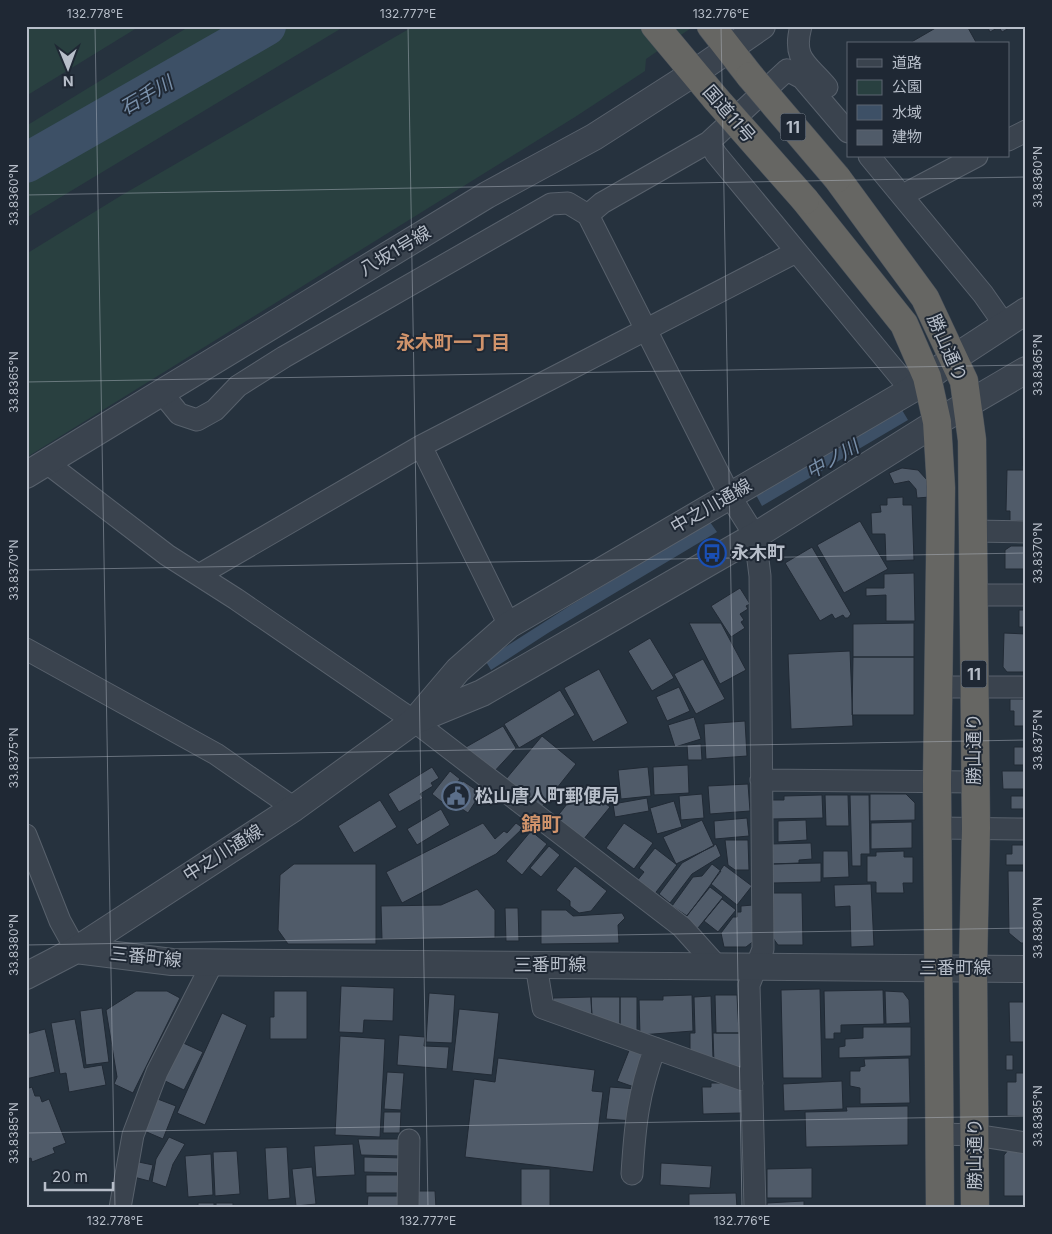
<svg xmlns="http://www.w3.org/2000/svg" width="1052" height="1234" font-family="Inter,'Noto Sans JP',sans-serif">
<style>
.green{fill:#294040}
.water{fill:#3d5066}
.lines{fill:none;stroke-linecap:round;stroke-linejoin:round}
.river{stroke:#3d5066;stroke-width:40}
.building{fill:#505b69;stroke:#212a35}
.minor-casing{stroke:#58616c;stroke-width:23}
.tertiary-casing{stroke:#58616c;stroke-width:28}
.trunk-casing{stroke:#454e59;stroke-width:29}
.minor{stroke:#3a434e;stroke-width:21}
.tertiary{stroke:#3a434e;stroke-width:26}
.trunk{stroke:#666663;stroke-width:28}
.trunk-bridge-casing{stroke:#454e59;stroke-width:29;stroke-linecap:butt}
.trunk-bridge{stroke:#666663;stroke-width:28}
.ticks{fill:none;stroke:#b7bec9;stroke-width:1;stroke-opacity:0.45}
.labels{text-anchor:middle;stroke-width:4;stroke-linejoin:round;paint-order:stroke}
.shield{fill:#1f2834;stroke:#89919c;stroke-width:1}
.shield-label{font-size:16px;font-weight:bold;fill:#b7bec9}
.street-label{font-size:18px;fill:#b7bec9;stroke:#1f2834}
.poi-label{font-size:18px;font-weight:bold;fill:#b7bec9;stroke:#1f2834;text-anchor:start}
.water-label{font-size:19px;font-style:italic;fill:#7990aa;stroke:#1f2834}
.neighbourhood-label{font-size:19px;font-weight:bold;fill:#d0936b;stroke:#1f2834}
.quarter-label{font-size:20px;font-weight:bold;fill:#d0936b;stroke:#1f2834}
.neatline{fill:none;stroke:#b7bec9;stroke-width:2}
.ticks-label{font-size:12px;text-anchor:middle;fill:#b7bec9}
</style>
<rect width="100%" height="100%" fill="#26323e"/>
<!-- green -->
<path class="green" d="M26,26h114l-114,70z
M190,26h155l-319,192v-92z
M414,26h280l-48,33 -1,12 -70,46 -548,340 -1,-203 96,-59z"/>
<!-- water -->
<path class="water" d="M902,410l6,10 -146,86 -6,-11z
M710,522l7,10 -169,101 -57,37 -6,-10 86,-55z"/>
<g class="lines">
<!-- river -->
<path class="river" d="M26,163l240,-137"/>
</g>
<!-- building -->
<path class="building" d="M939,26h28l10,18h-69z
M987,26h26l-11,6 -3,-5 -9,5z
M1023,438h3v28h-3z
M902,468l16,2 9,10 3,17 -13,1 -1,-9 -7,-8 -15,3 -5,-11z
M1007,470h19v51h-16v-10h-4z
M903,497v8h9l2,55 -28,1 -1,-27h-13l-1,-21 10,-1 -1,-7h7v-7z
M860,521l28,48 -44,24 -27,-48z
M1011,546h15v23h-21v-19z
M812,547l39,67 -3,4h-3l-2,-3 -8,4 -3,-5 -12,7 -35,-58z
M914,573l1,48h-29v-26l-20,1v-8h18v-14z
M740,588l10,16 -4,2 2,3 -8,5 4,6 -3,2 4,6 -14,9 -20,-31z
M1019,610h7v17h-7z
M689,623h32l25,47 -26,14z
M914,623v34h-61v-33z
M1004,633l22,1v38h-19l-4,-5z
M650,638l24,40 -22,13 -24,-40z
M850,651l3,75 -62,3 -3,-75z
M853,657h61v58h-62z
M703,659l22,40 -29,15 -22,-40z
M599,669l29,54 -35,19 -29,-54z
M679,687l11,24 -23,10 -11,-24z
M560,690l15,25 -56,33 -15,-24z
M1010,699h16v27h-12v-15h-4z
M694,717l7,22 -26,8 -7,-22z
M745,721l2,35 -41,3 -2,-35z
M503,726l13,22 -24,26 -26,-22v-5z
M542,736l34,28 -35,44 -35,-29z
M701,744l1,16h-14l-1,-15z
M1014,747h12v18h-12z
M688,765l1,28 -35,2 -1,-28z
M432,767l7,11 -8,5 2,3 -13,8 3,4 -24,14 -11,-18z
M648,767l3,29 -30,3 -3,-29z
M450,771l10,8 -18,23 -10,-8z
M1002,771h24v18h-23z
M463,781l18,12 -13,20 -18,-12z
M748,784l2,27 -40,3 -2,-28z
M582,785l28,22 -27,33 -27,-22z
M702,794l2,24 -23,2 -2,-24z
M870,794h36l9,9v17l-45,1z
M822,795l1,23 -52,1 -1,-19h14v-4z
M825,795h23l1,31h-23z
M850,795h19l1,59h-9v12h-9z
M1011,796h15v13h-15z
M647,798l2,13 -34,6 -2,-13z
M380,800l17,27 -43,26 -16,-27z
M674,801l8,26 -25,7 -7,-26z
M441,809l9,16 -33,20 -10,-16z
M747,818l2,18 -34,3 -1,-18z
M702,820l12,26 -38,18 -13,-27z
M806,820l1,20 -29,2v-21z
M912,822v26l-41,1v-26z
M483,823l12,16 9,-8 3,2 9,-10 7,5 -27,26 -94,49 -16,-31z
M624,823l29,20 -19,26 -28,-21z
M531,831l16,13 -25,31 -16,-14z
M725,840h23l1,30h-14l-7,-5z
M811,843l1,16 -13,1v3l-27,1 -1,-20z
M716,844l5,12 -29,18 -22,29 -11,-9 23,-31z
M1012,845h14v20h-20v-11h6z
M549,846l11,9 -19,22 -11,-9z
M655,848l22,17 -24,31 -17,-14 8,-10 -5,-4z
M823,851h25l1,26 -26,1z
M904,851v6h9v26h-10l1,10h-28v-11h-9v-26h9v-4z
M821,863v19l-49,1v-19z
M294,864h82v80h-88l-10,-14 2,-55z
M712,864l9,7 -34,45 -15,-10 21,-29 9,-1z
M724,865l28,21 -15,19 -26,-21z
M575,866l32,25 -16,20 -12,2 -9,-7v-5l-14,-11z
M1008,871h18v72h-5l-12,-10z
M871,884l3,62 -23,1 -1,-41 -15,1 -1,-22z
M710,887l13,10 -25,31 -13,-10z
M477,889l18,21v28l-113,1 -1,-33 60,-1z
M772,893h30l1,52h-25l-5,-7z
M722,899l14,11 -18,22 -14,-11z
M753,905l2,35 -9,7h-22l-3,-14 12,-16h4v-5h4v-6z
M505,908h13l1,33h-13z
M541,910h25l7,6 49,-3 3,5 -7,7 1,18 -78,1z
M341,986l53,2 -1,33 -29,-1 -1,13 -24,-1z
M820,989l2,89h-39l-2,-88z
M883,990l1,34 -43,1v8h-7v6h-9l-1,-48z
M136,991h31l13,7 -47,95 -19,-9 3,-7 -11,-67z
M274,991h33v48h-37v-22h4z
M885,991l18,1 6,8 1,23 -24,1z
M429,993l26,2 -3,48 -26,-1z
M692,995l1,36 -53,4 -1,-35h24v-4z
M715,995h22l2,38h-23z
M711,996l2,62 -23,1v-26h5l-1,-36z
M591,997h29v29l-28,-5z
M591,997l1,18 -39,-6v-11z
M620,997h17v36h-17z
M1009,1002h17v40h-16z
M102,1008l7,54 -23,3 -6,-54z
M459,1009l40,4 -7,62 -40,-4z
M222,1013l25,12 -42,100 -28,-12z
M75,1019l9,49 18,-3 4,20 -37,7 -3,-19 -6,1 -9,-51z
M863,1027h48v29l-72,2v-11l6,-1v-7l18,-1z
M45,1029l10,43 -29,7v-45z
M713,1033h26l1,37 -26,-7z
M399,1035l26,2 -1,9 25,1 -2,22 -50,-4z
M340,1036l45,3 -5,98 -45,-2z
M179,1041l24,11 -19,38 -23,-11z
M630,1048l19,8 -12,32 -20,-7z
M1006,1055h7v15h-7z
M498,1058l97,12 -3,21 11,1 -10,80 -128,-15 9,-78 21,3z
M909,1058l1,45 -50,1v-16l-10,-2v-15h10v-4l5,-1 -1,-7z
M387,1072l17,1 -3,37 -17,-1z
M1016,1073h10v43h-19v-34h9z
M842,1081l1,28 -59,2 -1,-27z
M711,1083h20l10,3v27l-38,1 -1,-27h9z
M32,1087l3,9h5l2,6 7,-3 17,44 -13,5 2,5 -23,9 -1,-4 -5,1v-70z
M610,1087l27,2 -4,32 -27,-2z
M155,1098l21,8 -13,33 -21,-9z
M908,1106v39l-102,2 -1,-35 42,-1 -1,-4z
M384,1112h17l-1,21h-17z
M169,1137l16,7 -12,20 -7,23 -14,-5 4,-23z
M358,1139h43v17l-40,-1z
M353,1144l2,31 -39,2 -2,-31z
M287,1147l3,51 -22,2 -3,-52z
M1009,1149l17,2v45h-22v-41z
M237,1151l3,43 -25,2 -2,-44z
M211,1154l2,41 -25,2 -3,-41z
M364,1157l40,1v15l-40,-1z
M134,1161l19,4 -4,16 -19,-5z
M661,1163l51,3 -2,22 -50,-3z
M312,1167l4,37 -20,2 -4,-37z
M812,1168v30h-45v-29z
M521,1169h29v39h-29z
M366,1175h38l-1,18h-37z
M414,1191h21l1,17h-22z
M736,1193l1,15h-62v-2h14v-12z
M368,1196h35v12h-36z
M804,1201v7h-37v-5z
M198,1203h16v5h-16z
M216,1203h17v5h-17z
M473,1206h45v2h-45z
M883,1206h27v2h-27z"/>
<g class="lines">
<defs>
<path id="minor" d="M801,26c-9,34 6,37 26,61
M848,132l-46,-54 -15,-8 -78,72 7,12 195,236
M1008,140l18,-9
M709,142l-107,61 -14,12 142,281 25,40 5,40 3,373 -14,36 6,223
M869,156l114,138 21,30
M903,195l74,-39
M162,393l17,21 18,6 18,-10 23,-24 46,-29 267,-153 17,-1 20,12
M421,446l88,179
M47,463l120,92 69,44 178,122 268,206 35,39
M973,531l53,1
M199,575l222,-129 375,-194
M973,595h53
M26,649l190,105 78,54
M938,687h88
M761,780l213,2
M937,828l89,1
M26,835l34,86 16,29
M536,965l7,43 209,75
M941,1134l34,1 51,8
M632,1174c3,-49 6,-80 23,-126
M120,1208l13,-73 24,-63 56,-110
M408,1208l1,-68"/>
<path id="tertiary" d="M26,475l461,-280 107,-58 100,-64 68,-47
M418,717l40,-47 51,-45 402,-235 43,-32 72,-47
M76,950l96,12 854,7
M26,976l50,-26 218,-142 120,-87 68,-28 273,-157 182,-114 89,-52"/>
<path id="trunk" d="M655,26l61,73
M711,26l39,50
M837,178l88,120 39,83 8,59 4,388 -3,140 2,240
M805,200l99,124 23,53 10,45 4,66 -4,294 3,426"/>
</defs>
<!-- minor casing -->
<use href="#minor" class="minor-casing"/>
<!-- tertiary casing -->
<use href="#tertiary" class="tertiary-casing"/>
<!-- trunk casing -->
<use href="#trunk" class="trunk-casing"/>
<!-- minor -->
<use href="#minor" class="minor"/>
<!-- tertiary -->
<use href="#tertiary" class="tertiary"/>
<!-- trunk -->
<use href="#trunk" class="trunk"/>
<defs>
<path id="trunk-bridge" d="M750,76l87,102
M716,99l89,101"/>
</defs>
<!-- trunk-bridge casing -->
<use href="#trunk-bridge" class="trunk-bridge-casing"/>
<!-- trunk-bridge -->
<use href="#trunk-bridge" class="trunk-bridge"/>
</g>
<!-- ticks -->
<path class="ticks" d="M95,26l20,1182M408,26l20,1182M721,26l21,1182M26,195l1000,-18M26,382l1000,-17M26,570l1000,-17M26,758l1000,-18M26,945l1000,-17M26,1133l1000,-17"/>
<!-- icons -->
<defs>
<symbol id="bus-ring" viewBox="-11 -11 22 22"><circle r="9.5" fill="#1f2834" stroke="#1a4fb4" stroke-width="1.5"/><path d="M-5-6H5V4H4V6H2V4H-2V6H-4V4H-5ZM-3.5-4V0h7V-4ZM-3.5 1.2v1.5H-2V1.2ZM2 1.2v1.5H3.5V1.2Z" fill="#1a4fb4"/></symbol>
<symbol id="civic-ring" viewBox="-11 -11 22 22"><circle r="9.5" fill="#1f2834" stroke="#5c6f8a" stroke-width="1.5"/><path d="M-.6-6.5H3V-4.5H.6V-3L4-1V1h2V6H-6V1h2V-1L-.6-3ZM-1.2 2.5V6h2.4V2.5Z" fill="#5c6f8a"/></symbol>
</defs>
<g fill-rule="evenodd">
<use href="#bus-ring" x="696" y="537" width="32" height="32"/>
<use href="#civic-ring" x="440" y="780" width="32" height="32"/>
</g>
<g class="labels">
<!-- shield labels -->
<g class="shield">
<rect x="780.5" y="113.5" width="25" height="27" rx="4"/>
<rect x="961.5" y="660.5" width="25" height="27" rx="4"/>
</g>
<g class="shield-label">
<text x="793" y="133">11</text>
<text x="974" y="680">11</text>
</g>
<!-- street labels -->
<g class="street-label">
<text transform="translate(729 114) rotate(49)" y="6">国道11号</text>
<text transform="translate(395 251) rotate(-31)" y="6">八坂1号線</text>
<text transform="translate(947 348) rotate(66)" y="6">勝山通り</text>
<text transform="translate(711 506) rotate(-30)" y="6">中之川通線</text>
<text transform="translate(974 749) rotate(-90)" y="6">勝山通り</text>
<text transform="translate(223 853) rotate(-32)" y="6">中之川通線</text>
<text transform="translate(146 957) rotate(6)" y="6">三番町線</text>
<text x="550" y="971">三番町線</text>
<text x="955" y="974">三番町線</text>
<text transform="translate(975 1154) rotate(-90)" y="6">勝山通り</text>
</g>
<!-- poi labels -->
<g class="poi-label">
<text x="731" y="559">永木町</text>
<text x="475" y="802">松山唐人町郵便局</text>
</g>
<!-- water labels -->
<g class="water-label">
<text transform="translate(146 95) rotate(-30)" y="7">石手川</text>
<text transform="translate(832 459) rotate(-30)" y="7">中ノ川</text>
</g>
<!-- neighbourhood labels -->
<g class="neighbourhood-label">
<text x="453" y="349">永木町一丁目</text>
</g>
<!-- quarter labels -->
<g class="quarter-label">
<text x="541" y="831">錦町</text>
</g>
</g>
<!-- border -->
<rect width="1052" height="1234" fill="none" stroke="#1f2834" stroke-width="55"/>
<!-- legend -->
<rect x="847" y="42" width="162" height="115" fill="#1f2834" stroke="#5c6470"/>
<rect x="857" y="59" width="25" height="8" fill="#3a434e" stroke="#5c6470"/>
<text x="892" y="68" font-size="15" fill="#b7bec9">道路</text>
<rect x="857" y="80" width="25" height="15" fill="#294040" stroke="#5c6470"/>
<text x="892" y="92" font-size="15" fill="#b7bec9">公園</text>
<rect x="857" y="105" width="25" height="15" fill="#3d5066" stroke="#5c6470"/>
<text x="892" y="118" font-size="15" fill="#b7bec9">水域</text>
<rect x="857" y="130" width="25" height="15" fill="#505b69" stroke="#5c6470"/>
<text x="892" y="142" font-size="15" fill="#b7bec9">建物</text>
<!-- north arrow -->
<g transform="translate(68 68) rotate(179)" stroke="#1f2834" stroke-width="4" paint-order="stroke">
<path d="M0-4L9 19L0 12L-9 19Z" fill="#b7bec9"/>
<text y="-8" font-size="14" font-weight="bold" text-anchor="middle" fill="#b7bec9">N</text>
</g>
<!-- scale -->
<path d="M45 1182v8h68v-8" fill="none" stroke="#b7bec9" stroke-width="2.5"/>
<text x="52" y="1182" font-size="15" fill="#b7bec9" stroke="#1f2834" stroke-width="4" paint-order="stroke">20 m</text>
<rect x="28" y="28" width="996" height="1178" class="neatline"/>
<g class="ticks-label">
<text x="95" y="18">132.778°E</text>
<text x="408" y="18">132.777°E</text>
<text x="721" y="18">132.776°E</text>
<text transform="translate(1038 177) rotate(-90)" y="4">33.8360°N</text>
<text transform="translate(14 195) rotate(-90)" y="4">33.8360°N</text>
<text transform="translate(1038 365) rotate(-90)" y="4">33.8365°N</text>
<text transform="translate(14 382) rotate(-90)" y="4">33.8365°N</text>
<text transform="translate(1038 553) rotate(-90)" y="4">33.8370°N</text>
<text transform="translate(14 570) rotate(-90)" y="4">33.8370°N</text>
<text transform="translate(1038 740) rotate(-90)" y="4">33.8375°N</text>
<text transform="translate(14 758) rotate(-90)" y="4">33.8375°N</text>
<text transform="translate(1038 928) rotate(-90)" y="4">33.8380°N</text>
<text transform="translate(14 945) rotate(-90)" y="4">33.8380°N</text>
<text transform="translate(1038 1116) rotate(-90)" y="4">33.8385°N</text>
<text transform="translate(14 1133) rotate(-90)" y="4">33.8385°N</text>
<text x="115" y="1225">132.778°E</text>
<text x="428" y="1225">132.777°E</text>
<text x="742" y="1225">132.776°E</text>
</g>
</svg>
